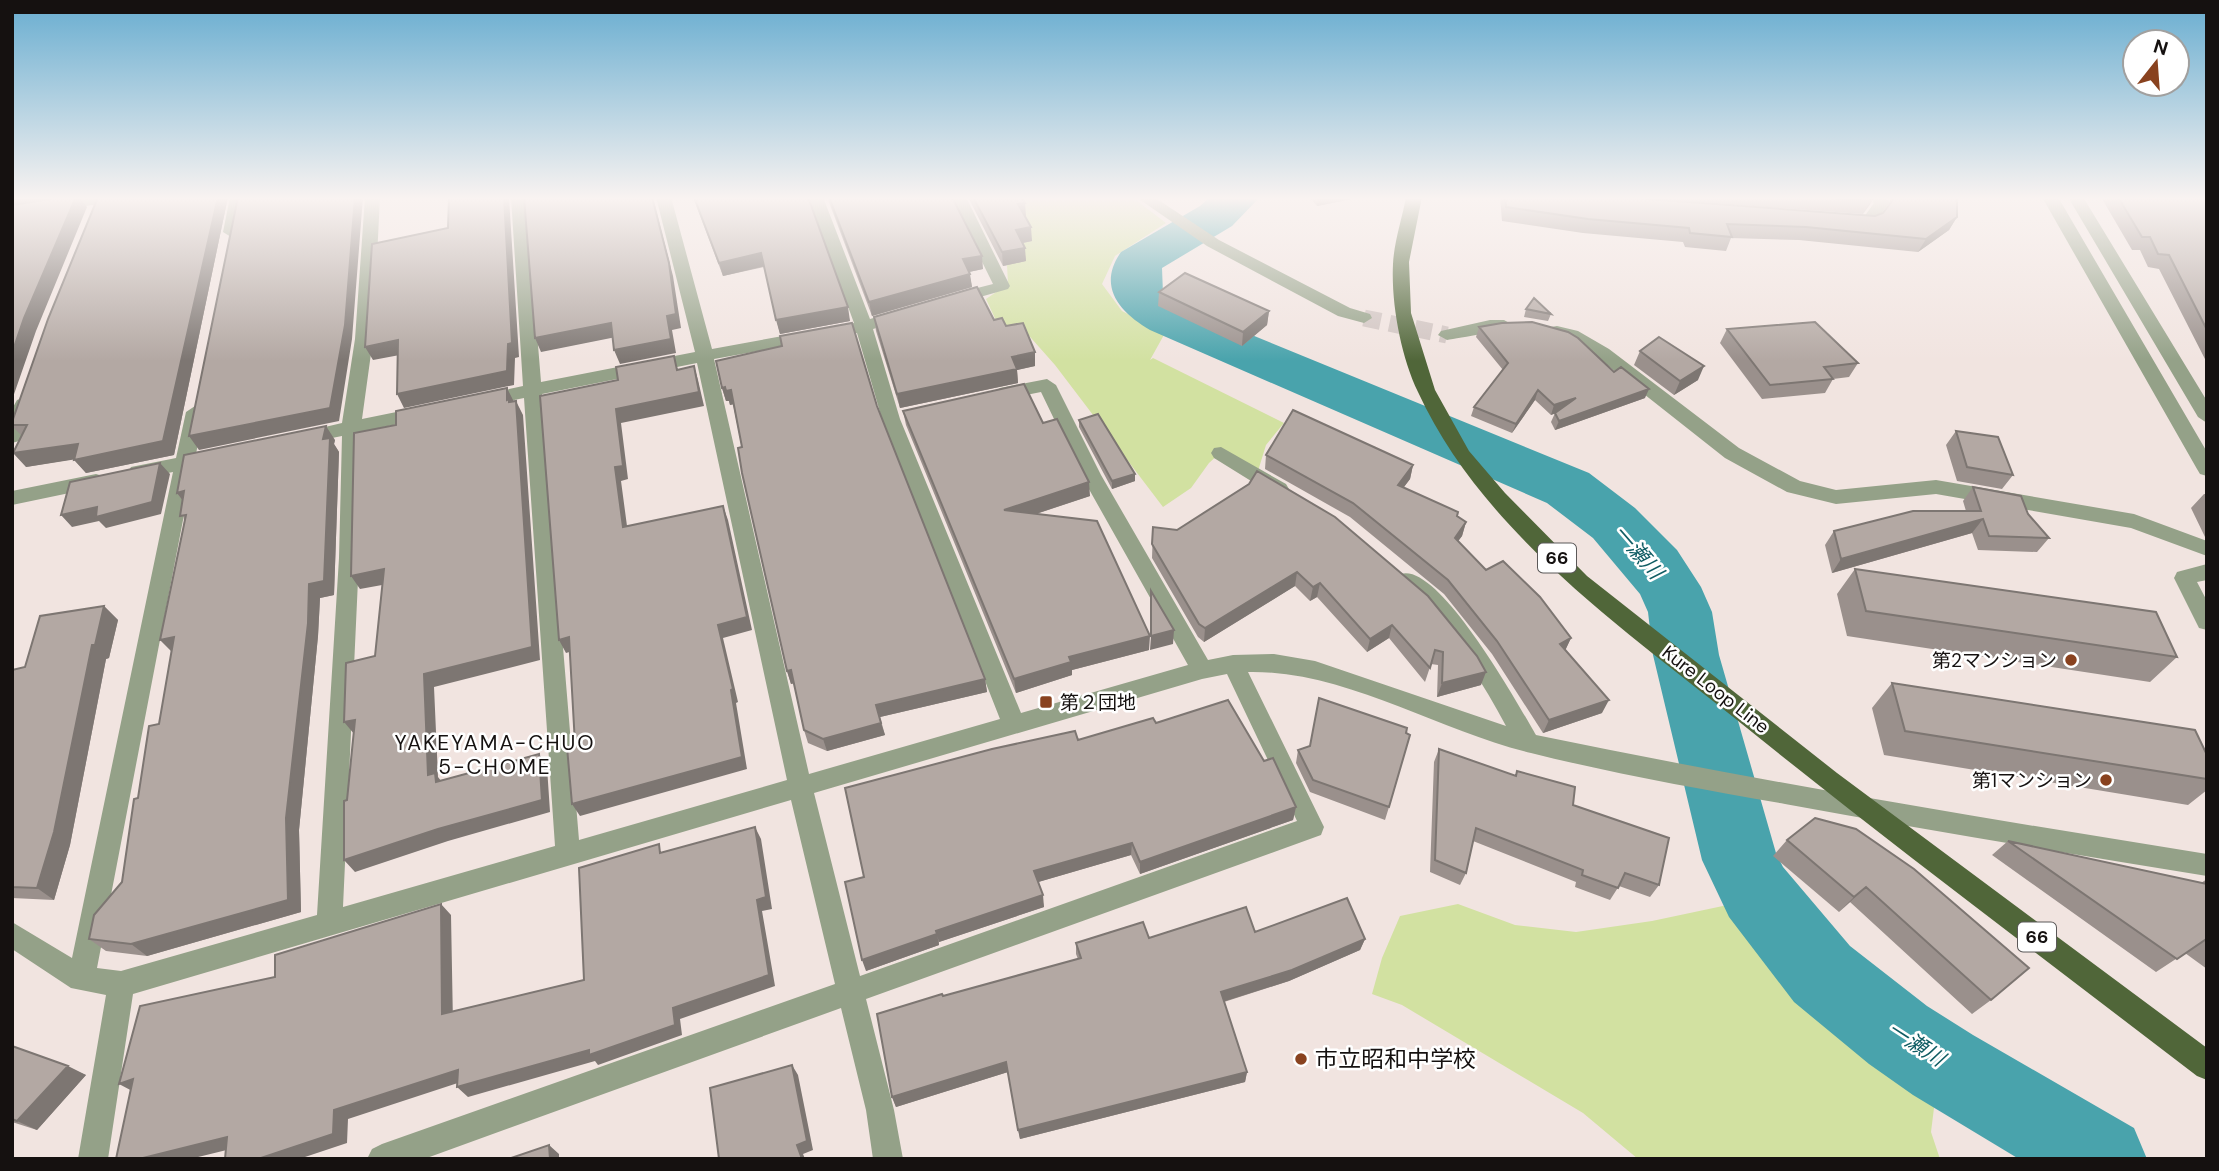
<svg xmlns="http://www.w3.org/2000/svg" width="2219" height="1171" font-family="'DM Sans','Noto Sans JP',sans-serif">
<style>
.green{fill:#d2e1a1}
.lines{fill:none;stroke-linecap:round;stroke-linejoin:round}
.river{fill:#49a3ac;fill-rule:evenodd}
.minor-tunnel{stroke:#d0c4c1;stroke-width:17;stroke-dasharray:17 9;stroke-linecap:butt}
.minor{fill:#94a188;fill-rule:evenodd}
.major{fill:#506639;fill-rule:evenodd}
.wall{fill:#9a908c}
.shaded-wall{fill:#7d7672}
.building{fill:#b3a8a3;stroke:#7d7672;stroke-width:2}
.poi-dot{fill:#89421f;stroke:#fff;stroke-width:2.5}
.labels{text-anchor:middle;stroke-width:5;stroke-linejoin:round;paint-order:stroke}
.shield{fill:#fff;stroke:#5b5858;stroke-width:2}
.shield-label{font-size:18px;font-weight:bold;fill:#151110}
.poi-label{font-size:19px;fill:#151110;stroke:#fff;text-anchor:end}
.street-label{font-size:19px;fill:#151110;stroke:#fff}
.water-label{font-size:21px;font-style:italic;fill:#0f5c63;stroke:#fff}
.neighbourhood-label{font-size:21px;letter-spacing:2px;fill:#151110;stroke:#fff}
.near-poi-label{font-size:23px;fill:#151110;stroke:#fff;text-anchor:start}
</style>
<rect width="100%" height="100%" fill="#f1e4e0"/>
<!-- green -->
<path class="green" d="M1017,197h115l34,26 -51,33 -13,28 20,27 43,22 -15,27 3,-2 131,65 -18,22 -8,26 -38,-18 -11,10 -18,25 -28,19 -108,-142 -31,-35 -25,-3 -13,-28 22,-15 -1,-19 10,-21 14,-3c-4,-9 -4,-14 -5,-23 -2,-8 -9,-13 -9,-21z
M1737,903l68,86 93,73 39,22 -6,48 9,27h-302l-55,-46 -181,-108 -30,-11 10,-36 18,-42 58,-12 57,21 61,7 76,-11z"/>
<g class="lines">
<!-- river -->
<path class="river" d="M1210,197h50l-28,29 -70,42 1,26 23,14 403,165 46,35 42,42 24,37 11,25 7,43 57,198 7,14 67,79 77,60 46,29 161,93 13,31h-128l-106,-64 -44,-31 -75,-62 -65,-85 -27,-57 -49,-205 -5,-43 -8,-18 -47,-56 -46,-35 -397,-173c-31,-18 -53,-44 -29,-78l79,-46z"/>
<!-- minor-tunnel -->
<path class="minor-tunnel" d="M1364,318l83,17"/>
<!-- minor -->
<path class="minor" d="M83,197h37l-8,5 -100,15v-10z
M230,197h16l-7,35 -8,5 -8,-5z
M365,197h15l-7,142 -11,80 59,-12 7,2 2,4 -2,4 -7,2 -61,13 -1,126 -16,349 212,-61 -31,-448 -40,8 -9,-6 3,-4 45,-10 -12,-189h15l15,185 154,-30 -39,-155h15l41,152 142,-26 -46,-126h15l47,122 31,-9 8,5 -2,4 -34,10 27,90 121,294 167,-48 -107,-190 -40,-83 -41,8 -9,-6 9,-6 47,-9 9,6 45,90 107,185 25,-5 41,-1 41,7 191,65c-23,-43 -46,-78 -77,-115 -9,-11 -24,-18 -31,-31l3,-6c38,-12 117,130 135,161 222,46 446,83 671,119v22c-141,-23 -282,-46 -422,-72 -85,-15 -170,-30 -254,-51 -93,-22 -186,-83 -283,-81l76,155 -3,8 -455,164 28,111 9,49h-30l-7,-49 -25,-102 -417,151h-57l5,-10 10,-5 453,-160 -44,-184 -658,194 -25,165h-30l28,-164 -35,-7 -59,-39v-27l60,36 101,-486 -35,7 -7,-2 -3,-5 3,-5 45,-9 10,-46 9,-6 9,6 -8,42 13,-3 7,2 3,5 -3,5 -23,5 -96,500 24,3 196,-56 22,-357 3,-122 -40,8 -7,-2 -2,-4 2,-4 47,-11 13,-84zM857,333l25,86 118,300 -191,55 -95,-415zM697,363l90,417 -208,60 -37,-446zM1227,674l70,147 -437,155 -46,-183 388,-114z
M950,197h16l44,89 -2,3 -56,16 -8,-5 2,-4 47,-12z
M1136,197h18l65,43 131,68 20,6 2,4 -8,5 -26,-7 -131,-70z
M1870,197h15l5,5 -17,23 -31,-2 -3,-3 3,-3h22l10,-14z
M2042,197h16l149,255v24l-7,-2 -3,-5z
M2068,197h15l124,204v22l-9,-6z
M1490,320h14l9,5c-5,5 -54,13 -66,15l-9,-5 3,-4z
M1557,326l21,5 31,18 130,99 61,33 36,9 100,-10 198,34 73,27v15l-76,-28 -195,-34 -100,10 -49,-12 -62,-34 -128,-101 -31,-18 -15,-4 -3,-4 3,-4z
M23,398l9,6 -11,33 -2,4 -7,2v-34l5,-9z
M1221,447l65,37 3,5 -3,5h-14l-58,-36 -3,-5 3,-5z
M96,474l7,2 3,5 -3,5 -91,19v-14z
M2207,564v16l-10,2 10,19v29l-8,-2 -25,-50 3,-6z"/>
<!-- major -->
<path class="major" d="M1406,197h16l-13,65 2,51 24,77 34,61 36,42 82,83 250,197 370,275v32l-10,-4c-154,-118 -309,-234 -460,-356 -116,-93 -255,-189 -319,-328 -17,-36 -27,-88 -25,-128 1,-22 9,-45 13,-67z"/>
</g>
<!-- wall -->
<path class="wall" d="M98,197h130l-54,258 -88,18 -12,-14 -48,8 -4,-31 -10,-10v-4z
M693,197h115l42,124 -70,13 -16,-67 -41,9z
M827,197h125l31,72 -14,3 3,15 -100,29z
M968,197h53l11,44 -9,2 3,18 -23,5z
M1309,197h53l-45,9z
M1500,197h122l253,19 8,-3 8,-11 -3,-5h69v20l-8,13 -31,22 -119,-12 -68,-2 -5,13 -41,-4 -2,-5 -100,-9 -81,-12z
M1631,197h243l-11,17z
M2101,197h106v166l-48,-94 -11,-2 -8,-17h-8z
M1159,292l110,19 -2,14 -25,21 -84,-40z
M1526,309l25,5 -3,7 -24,-4z
M874,317l120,3 12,6 29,40 -18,4 1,13 -118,25 -24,-77z
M1479,327l166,71 -90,32 -4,-8 4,-9 -4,2 -16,-15 -23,33 -41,-17 3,-9 29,-37 -27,-33z
M1727,329l131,34 -9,14 -16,2 -8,14 -63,6 -42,-56z
M1640,351l58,29 -24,15 -40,-30z
M722,388l155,18 108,273 2,13 -107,25 5,18 -58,16 -19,-8 -4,-13 -10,-47 -3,1 -4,-13 -54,-267 -3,1 -1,-4h-3z
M903,411l140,12 47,73 -54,18 113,136 -77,20v5l-56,18 -110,-268z
M1079,420l56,61 -23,8 -33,-62z
M1956,431l57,44 -11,14 -45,-8 -11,-36z
M335,440l-1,4 5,8 -5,143 -14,3 -2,38 -19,194 2,82 -154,44 -41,-5 -17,-12 33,-57 16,-84 21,-74 13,-72 12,-131 -2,-21 -5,-7z
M1266,455l147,10 -3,14 -7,9 63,34 -4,14 -4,5 28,29 85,68 -6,12 37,63 -59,20 -51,-79 -48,-60 -94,-77 -85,-48z
M1257,471l224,214 -44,12 1,-32 -7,-1 -6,18 -36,-44 -22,14 -50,-55 -7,4 -15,-15 -91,56 -6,-5 -46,-79 1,-31 24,3 72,-46z
M1973,487l55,27 21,24 -12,14 -59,-2 -6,-17 -140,40 -7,-28 9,-14 132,-20 -3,-10z
M2204,494h3v45l-2,-2 -14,-29z
M1855,569l322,88 -27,25 -303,-46 -10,-42z
M104,606l14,14 -9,38 -3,1 -36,186 -16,55 -42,-2v-228l13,-3z
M1892,683l315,72v35l-19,15 -304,-50 -12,-47z
M1156,723l108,38 32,46 -3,13 -153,54 -9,-19 -93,27 6,25 -105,35v3l-73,26 -2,-94 214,-137z
M1406,733l-17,74 -4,13 -75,-28 -14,-29 2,-13z
M1439,749l76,27 2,-5 56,34 86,80 -9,12 -31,-11 -9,14 -35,-13 1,-5 -103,-41 -7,32 -6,12 -30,-13 4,-110z
M1815,818l176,182 -19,14 -122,-112 -11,10 -66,-56 14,-16z
M2008,841l193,42 6,-4v90l-22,-16 -29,19 -164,-117z
M1255,932l110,7 -5,11 -71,31 -65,21 23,70 -2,10 -225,57 -12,-67 -112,35 -4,-10 51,-101 135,-37 -2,-5v-11z
M12,1046l74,29 -49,55 -25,-8z"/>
<!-- shaded-wall -->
<path class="shaded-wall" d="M12,197h54l-54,8z
M76,197h3l8,10 -51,124 -24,69v-47l12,-35z
M218,197h10l-54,258 -88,18 -12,-13 3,-1 -51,8 -13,-14z
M355,197h8l-11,142 -13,82 -140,29 -10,-14z
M504,197h5l10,160 -4,1 -1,27 -110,23 -7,-14z
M652,197h4l-3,1 20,78 8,52 -9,2 4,23 -56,11 -6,-14 53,-34z
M1318,197h44l-45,9z
M1873,197h1l-3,6 -8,11z
M1025,203l1,13 -7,1 -1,-13z
M1957,217l-8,13 -31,22 8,-13z
M1031,227l1,14 -15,3 -1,-14z
M1025,248l1,13 -23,5 -1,-14z
M761,253l4,13 -42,10 -4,-13z
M982,256l1,13 -19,4 -1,-14z
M970,274l2,13 -100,29 -3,-14z
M848,307l2,14 -70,13 -4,-14z
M1269,311l-2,14 -25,21 1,-14z
M611,323l5,14 -75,15 -6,-14z
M398,340l7,14 -32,6 -8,-13z
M1035,352v14l-18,4 1,13 -118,25 -3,-14 115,-37z
M694,366l4,14 6,26 -83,17 7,56 -7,2 8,60 -6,-14 -8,-60 1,-58z
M1704,366l-6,14 -24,15 6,-14z
M725,387l6,3 4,14 -5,1 -1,-4h-3l-4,-13z
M507,388l7,14 -1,6 -6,-8z
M1649,389l-4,9 -90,32 4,-9z
M1538,390l-3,10 -23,33 4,-9z
M1576,398l-3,9 -22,8 3,-10z
M516,401l7,14 17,245 -106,27 4,90 7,9 -7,-1 -10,-10 -4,-101z
M326,426l9,14 -1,4 5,8 -5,143 -14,3 -2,38 -19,194 2,82 -154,44 -16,-12 155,-126 37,-379z
M160,463l10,11 -9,40 -55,14 -7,-7 -27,6 -11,-12z
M1413,465l-3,14 -15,20 3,-14z
M1135,474v7l-23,8v-8z
M1089,482l1,14 -85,28 -1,-14z
M184,491l4,16 -11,-14z
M723,506l5,14 24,110 -29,8 15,64 -2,1 11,66 -167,47 -8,-12 146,-179z
M1983,519l-11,14 -140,40 9,-14z
M1466,522l-4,14 -12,16 5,-14z
M384,569l9,14 -33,6 -9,-13z
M1297,572l-2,14 -91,56 1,-14z
M1320,583l-3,14 -7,4 3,-14z
M104,606l14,14 -9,38 -3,1 -36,186 -16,55 -17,-12 55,-243z
M1392,625l-3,13 -22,14 3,-13z
M1174,630l-1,14 -23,6 1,-14z
M1150,636l-1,14 -77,20v5l-56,18 -2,-14 55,-22z
M174,637l-1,16 -13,-13z
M569,637l7,13 -10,3 -7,-13z
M1571,638l-6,13 -5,-7z
M791,670l4,13 -4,1 -4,-13z
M1486,672l-5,13 -44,12 5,-14z
M985,679l2,13 -107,25 -4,-12z
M1609,700l-7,13 -59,20 6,-13z
M355,720v15l-11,-13z
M881,723l4,12 -58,16 -4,-12z
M539,754l8,13 3,45 -102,29 -93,31 -11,-12z
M1296,807l-3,13 -153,54v-12z
M755,827l6,12 11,70 -10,2 13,75 -95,33 2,16 -84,30 -3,-4 -127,36 -11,-10 216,-79 84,-108z
M1132,843l-1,12 -96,28 -1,-12z
M1866,887l-16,15 -11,10 15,-15z
M1043,895l1,12 -105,35 -3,-11z
M441,904l10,11 2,109 -11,-10z
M937,934l2,11 -73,26 -4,-11z
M1365,939l-5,11 -71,31 -70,22 2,-11z
M1006,1062l2,10 -112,35 -4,-10z
M792,1065l6,10 15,75 -10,4 2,5h-3l-5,-14z
M68,1066l18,9 -49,55 -20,-9z
M458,1070l12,9 -122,40 -1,24 -48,16h-41l76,-49z
M1247,1072l-2,10 -225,57 -2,-9z
M133,1079l3,14 -17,-9z
M227,1137l16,9 -53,13h-51z
M549,1145l10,9v5h-9z"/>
<!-- building -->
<path class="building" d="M62,197h14l-52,121 -12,35v-148z
M98,197h120l-55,244 -89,19 4,-16 -65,9 14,-28h-15v-3l36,-103z
M238,197h117l-10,128 -15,83 -141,28z
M449,197h55l8,146 -4,1 -1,27 -110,23 1,-54 -33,7 7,-103 76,-16z
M524,197h128l17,66 7,51 -9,2 4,23 -57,11 -3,-27 -76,15z
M694,197h114l40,110 -72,13 -15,-67 -42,10z
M829,197h123l30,59 -19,3 7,15 -101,28z
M973,197h48l4,6 -7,1 13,23 -15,3 9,18 -23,4z
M1505,197h117l253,19 8,-3 12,-16h62v20l-31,22 -120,-12 -79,-3 5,13 -42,-4 -1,-5 -101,-9 -82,-12z
M1817,197h56l-3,4z
M2118,197h89v133l-38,-75 -11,-1 -8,-17h-8z
M1185,273l84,38 -26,21 -84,-40z
M977,287l17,33 8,-2 4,8 17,-3 12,29 -23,5 5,12 -120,25 -23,-77z
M1534,298l17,16 -25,-5z
M1532,322l36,10 10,6 36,34 7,-5 28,22 -90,32 -4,-8 21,-15 -22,7 -16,-15 -22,34 -42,-17 34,-44 -29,-36 23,-4z
M1815,322l43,41 -34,4 9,12 -63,6 -43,-56z
M852,323l25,83 108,273 -109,26 5,18 -58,16 -19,-9 -13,-60 -4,1 -45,-198 -4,-25 4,-1 -11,-57 -5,1 -1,-4 -3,1 -6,-27 66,-15 -2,-10z
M1659,337l45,29 -24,15 -40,-30z
M674,356l3,14 17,-4 5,26 -83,17 7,57 -8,1 8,60 100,-21 24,111 -29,8 15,64 -2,1 11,67 -170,47 -5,-57 8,-3 -6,-107 -10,3 -19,-244 78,-16 -2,-13z
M1024,384l19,39 14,-4 32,63 -85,28 93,11 53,115 -81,21 2,5 -57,17 -111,-268z
M507,388v12l2,-1v3l7,-1 16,246 -108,27 4,101 7,-2 1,9 103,-28 3,46 -104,29 -94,31v-59l3,-1 8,-80 -11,2 2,-59 29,-7 9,-87 -33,7 3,-143 42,-8v-14z
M1293,410l120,55 -15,20 60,27 -1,4 9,6 -11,16 31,32 17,-9 37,36 31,41 -11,6 49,56 -60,20 -52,-79 -49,-61 -95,-77 -87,-48z
M1098,414l37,60 -23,7 -33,-61z
M326,426l-3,13 7,-1 -6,143 -15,3 -1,39 -22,195 2,82 -157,44 -42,-5 5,-24 28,-33 12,-83 4,-1 11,-72 10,-2 15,-87 -14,3 26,-125 -6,1 4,-25 -7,2 7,-38z
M1956,431l42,6 15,38 -46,-8z
M160,463l-8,39 -56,15 1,-10 -36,8 9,-33z
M1257,471l78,46 93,79 49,60 9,16 -44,11 1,-31 -8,-2 -5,18 -38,-43 -22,14 -50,-56 -7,4 -16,-15 -92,56 -6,-4 -47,-80 1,-17 24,3 72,-46z
M1973,487l48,9 7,18 21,24 -60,-2 -6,-17 -142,40 -7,-28 79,-20h68z
M1855,569l301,43 21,45 -311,-46z
M1151,591l23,39 -23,6z
M104,606l-9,39h-3l-38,187 -17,56 -25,-1v-217l13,-3 15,-51z
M1892,683l303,47 12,25v24l-302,-48z
M1319,698l88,30 -1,5 4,2 -21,72 -76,-27 -15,-30 12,-4z
M1228,700l36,61 9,-3 23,49 -156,55 -8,-19 -98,28 9,24 -107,36 1,3 -75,26 -17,-78 19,-5 -19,-89 147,-39 83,-18 3,9 75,-22 3,5z
M1439,749l77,27 1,-5 58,16 -2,18 96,33 -10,47 -34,-12 -7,15 -36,-13 1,-5 -107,-42 -10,45 -31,-13z
M1815,818l41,11 58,40 115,99 -38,32 -125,-113 -12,10 -67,-57z
M755,827l11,70 -9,3 12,75 -96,33 2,17 -86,30v-5l-132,37 1,-17 -124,40 -1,24 -75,25h-33l2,-22 -88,22h-23l17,-80 -14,5 21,-78 135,-29v-22l166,-51 1,110 142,-34 -5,-112 80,-24 1,9z
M2008,841l199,43v57l-2,-1 -28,19z
M1347,898l18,41 -73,31 -71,22 26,80 -229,58 -12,-68 -114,35 -15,-83 65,-20 1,2 138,-38 -5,-15 67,-21 6,16 97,-31 9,25z
M12,1046l56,20 -51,55 -5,-2z
M792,1065l15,76 -10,4 5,14h-83l-9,-71z
M549,1145l1,14h-42z"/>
<!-- sky -->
<linearGradient id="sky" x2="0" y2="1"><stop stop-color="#68add0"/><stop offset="0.55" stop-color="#f9f3f1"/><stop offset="1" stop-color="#f9f3f1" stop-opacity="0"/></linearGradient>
<rect width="2219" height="361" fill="url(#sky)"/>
<!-- markers -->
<g class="poi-dot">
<circle cx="2071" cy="660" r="7"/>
<rect x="1039" y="695" width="14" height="14" rx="3.5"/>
<circle cx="2106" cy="780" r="7"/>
<circle cx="1301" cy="1059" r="7"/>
</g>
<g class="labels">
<!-- shield labels -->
<g class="shield">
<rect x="1538" y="543.5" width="38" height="29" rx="5"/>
<rect x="2018" y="922.5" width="38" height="29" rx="5"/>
</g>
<g class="shield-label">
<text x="1557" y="564">66</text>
<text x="2037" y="943">66</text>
</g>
<!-- poi labels -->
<g class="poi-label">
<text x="2057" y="667">第2マンション</text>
<text x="1060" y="709" text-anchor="start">第２団地</text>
<text x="2092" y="787">第1マンション</text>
</g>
<!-- street labels -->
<g class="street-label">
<text transform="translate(1716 689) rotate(38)" y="7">Kure Loop Line</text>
</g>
<!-- water labels -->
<g class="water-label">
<text transform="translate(1638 552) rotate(49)" y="7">一瀬川</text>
<text transform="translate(1916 1044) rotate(33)" y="7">一瀬川</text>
</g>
<!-- neighbourhood labels -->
<g class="neighbourhood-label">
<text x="495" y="750">YAKEYAMA-CHUO<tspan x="495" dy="24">5-CHOME</tspan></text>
</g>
<!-- near-poi labels -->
<g class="near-poi-label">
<text x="1315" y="1067">市立昭和中学校</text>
</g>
</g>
<!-- border -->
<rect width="2219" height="1171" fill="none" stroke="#151110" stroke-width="28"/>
<!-- north arrow -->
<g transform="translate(2156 63) rotate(17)"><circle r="33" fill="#ffffff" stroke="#a1a09f" stroke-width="2"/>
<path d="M0-5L12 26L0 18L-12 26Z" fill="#89421f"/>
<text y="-10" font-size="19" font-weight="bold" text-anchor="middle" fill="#151110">N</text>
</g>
</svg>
